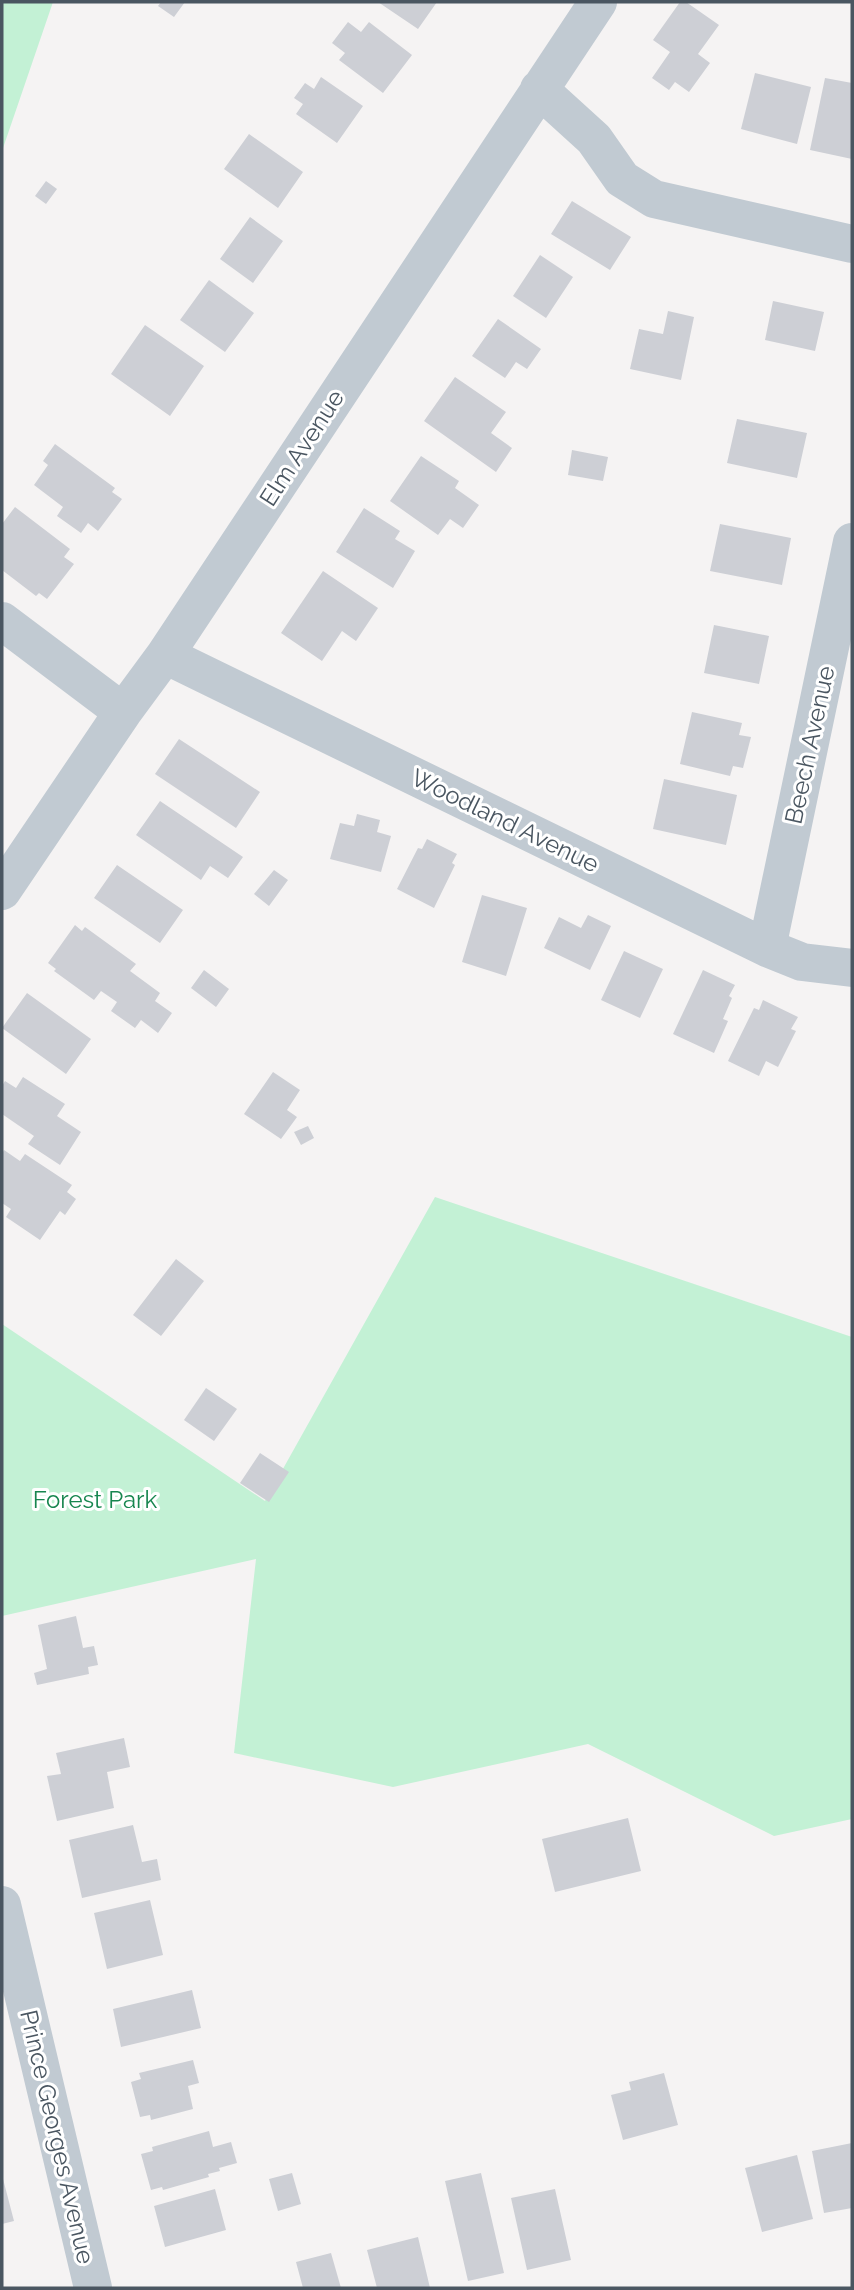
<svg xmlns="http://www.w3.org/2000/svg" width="854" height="2290" font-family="Raleway,sans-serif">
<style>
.green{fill:#c3f1d5}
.building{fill:#cdcfd5}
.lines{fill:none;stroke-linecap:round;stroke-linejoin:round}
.minor{stroke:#c1cad2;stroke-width:38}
.labels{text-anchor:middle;stroke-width:6;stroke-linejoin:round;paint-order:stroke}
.street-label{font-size:24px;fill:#4a5661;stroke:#fff}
.park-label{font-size:24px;fill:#17864f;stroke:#fff}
</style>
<rect width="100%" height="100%" fill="#f5f3f3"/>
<!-- green -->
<path class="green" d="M2,2h51l-51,149z
M435,1197l417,140v482l-78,17 -186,-92 -195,43 -159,-34 22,-194 -254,57v-292l263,177z"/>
<!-- building -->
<path class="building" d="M161,2h24l-11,15 -16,-11z
M378,2h59l-19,27z
M680,2h6l33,23 -21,29 12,9 -21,29 -14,-10 -6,8 -17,-12 18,-26 -17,-12z
M348,22l13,10 8,-10 43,33 -29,38 -44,-33 6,-7 -13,-10z
M755,73l56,14 -14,57 -56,-15z
M321,77l42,29 -26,37 -41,-29 7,-10 -9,-6 11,-15 9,6z
M825,78l27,5v76l-42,-9z
M249,134l54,38 -25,36 -54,-39z
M46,181l11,8 -11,15 -11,-8z
M572,201l59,36 -21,33 -59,-36z
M250,217l33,24 -30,42 -33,-24z
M540,255l33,22 -27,41 -33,-22z
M209,280l45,33 -29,39 -45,-32z
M773,301l51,11 -9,39 -50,-11z
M668,311l26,6 -13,63 -51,-11 9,-40 24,5z
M498,319l43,30 -14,20 -11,-7 -11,16 -33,-22z
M145,325l59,41 -34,50 -59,-42z
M455,377l51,35 -15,21 21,15 -16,24 -72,-51z
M737,419l70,14 -10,45 -70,-15z
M55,444l60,44 -3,4 10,7 -24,32 -10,-8 -7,10 -24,-17 6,-9 -29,-22 14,-20 -5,-4z
M572,450l36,7 -5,24 -35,-6z
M421,456l38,25 -4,7 24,17 -16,23 -13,-9 -12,16 -48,-34z
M15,507l55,42 -6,8 10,7 -27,35 -8,-6 -3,3 -34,-26v-46z
M364,508l36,23 -5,8 20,12 -22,37 -57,-36z
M720,524l71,14 -9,47 -72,-14z
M323,571l55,37 -22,33 -14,-10 -20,30 -41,-28z
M714,625l55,11 -10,48 -55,-11z
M692,712l50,11 -3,12 12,2 -8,31 -10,-2 -3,10 -50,-12z
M179,739l81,53 -24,36 -81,-54z
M664,779l73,16 -11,50 -73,-16z
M160,801l83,56 -15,21 -18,-12 -9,14 -65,-45z
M357,814l23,6 -3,12 14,4 -10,36 -51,-13 10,-36 14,3z
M427,839l30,15 -5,9 3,2 -21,43 -37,-19 21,-41 4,1z
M117,865l66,45 -23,33 -66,-45z
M274,870l14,10 -19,26 -15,-12z
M482,895l45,13 -21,68 -44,-14z
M588,915l23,11 -21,44 -46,-22 15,-31 22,11z
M75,925l7,6 3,-4 51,37 -6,7 30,22 -5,8 17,12 -14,20 -17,-13 -6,8 -24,-17 6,-9 -16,-11 -7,9 -40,-29 2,-2 -8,-6z
M624,951l39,18 -23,49 -39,-18z
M204,970l25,19 -13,18 -25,-19z
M703,970l32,15 -6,11 3,2 -9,21 5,2 -14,32 -41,-19z
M27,993l64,46 -25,35 -64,-46z
M763,1000l35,17 -7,12 5,2 -18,36 -12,-6 -7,15 -31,-15 26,-53 5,2z
M273,1072l27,18 -13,20 10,7 -16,22 -37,-25z
M23,1077l42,27 -8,12 24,16 -21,33 -32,-21 6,-8 -32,-22v-28l3,-5 11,7z
M308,1126l6,12 -13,7 -7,-13z
M4,1150l16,11 5,-7 47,31 -5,7 9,7 -11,16 -5,-4 -20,29 -34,-23 5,-8 -9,-6v-49z
M176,1259l28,22 -43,55 -28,-21z
M206,1388l31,21 -23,32 -30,-21z
M260,1453l29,19 -20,30 -29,-19z
M76,1616l7,32 11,-2 4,19 -10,2 1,7 -52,11 -3,-12 13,-4 -9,-44z
M124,1738l6,29 -23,5 7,36 -57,13 -10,-45 14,-2 -5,-21z
M628,1818l13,53 -86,21 -13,-53z
M133,1825l9,37 15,-3 4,21 -79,18 -13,-58z
M150,1900l13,55 -56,14 -13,-56z
M192,1990l9,38 -80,19 -8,-38z
M193,2060l6,23 -11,3 5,23 -42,11 -1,-5 -10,2 -9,-35 10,-3 -2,-6z
M664,2073l14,52 -55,15 -12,-45 20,-5 -2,-8z
M209,2131l4,16 18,-5 6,21 -18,5 1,3 -12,3 1,3 -46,13 -1,-3 -11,3 -10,-36 12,-3 -1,-4z
M852,2143v65l-28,5 -12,-62z
M797,2155l16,64 -51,13 -17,-64z
M292,2173l9,31 -23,7 -9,-32z
M481,2173l23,100 -36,8 -23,-100z
M2,2175l12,46 -12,3z
M215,2189l11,41 -61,17 -11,-41z
M555,2189l16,71 -44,10 -16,-72z
M418,2237l12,51h-53l-10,-38z
M331,2253l10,35h-38l-7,-26z"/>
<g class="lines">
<!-- minor -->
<path class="minor" d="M539,89l55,50 28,40 32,20 198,45
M2,621l121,91
M165,655l602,293 35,14 50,6
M2,891l121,-179 42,-57 433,-653
M767,948l85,-406
M2,1905l91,383"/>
</g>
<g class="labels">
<!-- street labels -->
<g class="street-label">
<text transform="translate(302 448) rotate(-57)" y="8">Elm Avenue</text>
<text transform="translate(810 745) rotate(-78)" y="8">Beech Avenue</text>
<text transform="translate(505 821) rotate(26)" y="8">Woodland Avenue</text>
<text transform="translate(57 2137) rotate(77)" y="8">Prince Georges Avenue</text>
</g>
<!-- park labels -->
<g class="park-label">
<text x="95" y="1508">Forest Park</text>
</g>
</g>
<!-- border -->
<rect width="854" height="2290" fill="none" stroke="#4a5661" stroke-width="7"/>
</svg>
